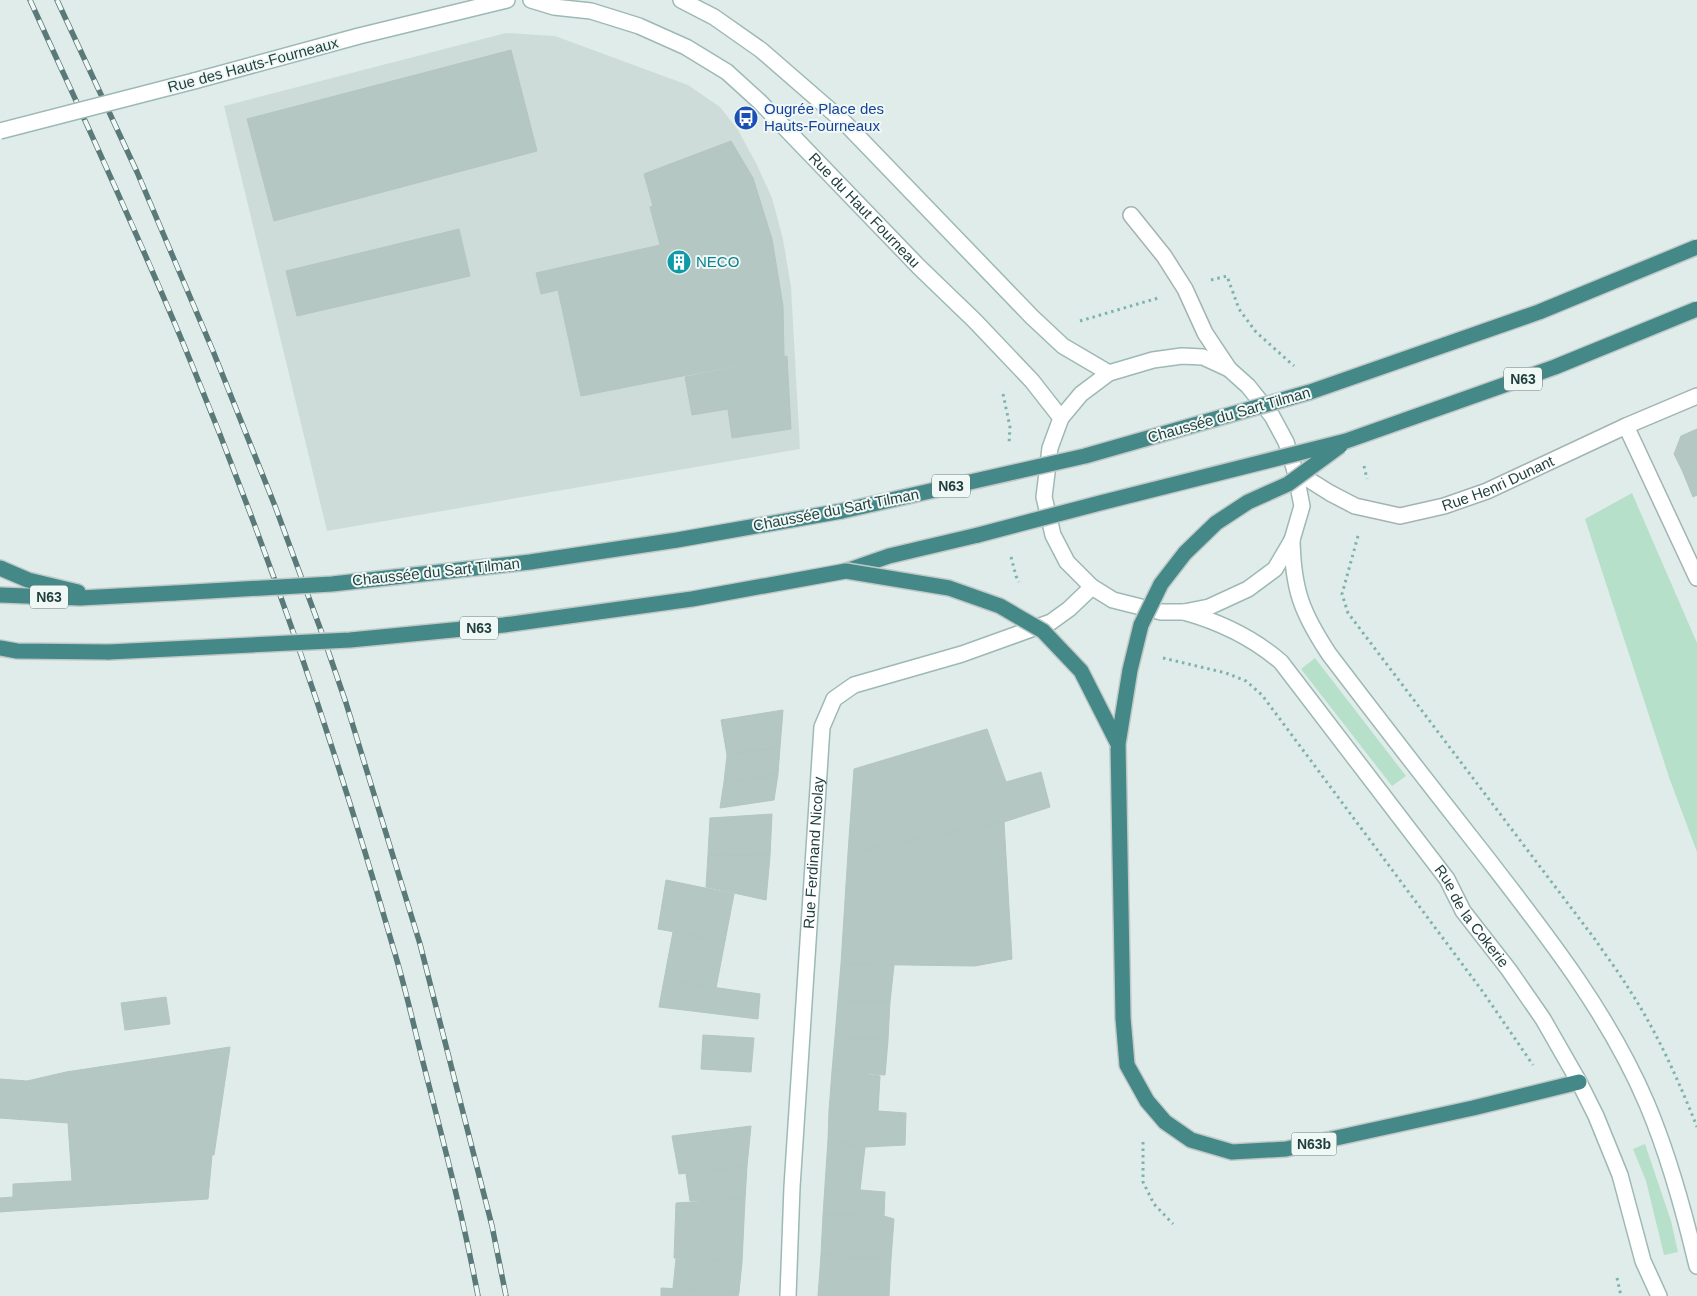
<svg xmlns="http://www.w3.org/2000/svg" width="1697" height="1296" font-family="Helvetica,sans-serif">
<style>
.built{fill:#cedcd9}
.green{fill:#b6e0ca}
.building{fill:#b5c7c3;stroke:#b2c6c2}
.lines{fill:none;stroke-linecap:round;stroke-linejoin:round}
.service-casing{stroke:#a2b4b2;stroke-width:18}
.minor-casing{stroke:#a2b4b2;stroke-width:18}
.secondary-casing{stroke:#9db9b5;stroke-width:18}
.trunk-casing{stroke:#c0c9c8;stroke-width:18}
.path{stroke:#7db3ad;stroke-width:3;stroke-dasharray:2.5 4;stroke-linecap:butt}
.service{stroke:#fff;stroke-width:15}
.minor{stroke:#fff;stroke-width:15}
.secondary{stroke:#fff;stroke-width:15}
.trunk{stroke:#448988;stroke-width:15}
.rail-casing{stroke:#597a78;stroke-width:5.5}
.rail{stroke:#f0f8f6;stroke-width:4;stroke-dasharray:11;stroke-linecap:butt}
.secondary-bridge-casing{stroke:#9db9b5;stroke-width:18;stroke-linecap:butt}
.trunk-bridge-casing{stroke:#c0c9c8;stroke-width:18;stroke-linecap:butt}
.secondary-bridge{stroke:#fff;stroke-width:15}
.trunk-bridge{stroke:#448988;stroke-width:15}
.labels{text-anchor:middle;stroke-width:4;stroke-linejoin:round;paint-order:stroke}
.shield{fill:#f0f8f6;stroke:#5e7674;stroke-width:1}
.shield-label{font-size:14px;font-weight:bold;fill:#1f3e3c}
.street-label{font-size:15px;fill:#1f3e3c;stroke:#f0f8f6}
.transit-label{font-size:15px;fill:#164399;stroke:#f0f8f6;text-anchor:start}
.culture-label{font-size:15px;fill:#0d838f;stroke:#f0f8f6;text-anchor:start}
</style>
<rect width="100%" height="100%" fill="#e0ece9"/>
<!-- built -->
<path class="built" d="M506,33l49,3 133,49 32,22 18,23 19,35 15,33 11,41 8,48 9,162 -473,82 -103,-425z"/>
<!-- green -->
<path class="green" d="M1632,493l65,150v209l-27,-72 -85,-261z
M1315,658l91,118 -14,10 -91,-117z
M1645,1144l26,77 7,31 -14,3 -18,-74 -13,-32z"/>
<!-- building -->
<path class="building" d="M511,50l26,101 -263,70 -27,-102z
M731,141l22,37 19,61 11,67 1,50 -203,40 -23,-106 -17,4 -5,-21 124,-28 -10,-38 3,-1 -9,-32z
M459,229l11,47 -173,40 -11,-45z
M787,356l4,73 -59,9 -4,-29 -36,6 -7,-38z
M1697,429v35l-15,6 -8,-16 7,-18z
M1697,464v31l-4,2 -11,-27z
M783,710l-3,37 -53,8 -6,-35z
M987,729l19,53 35,-10 9,35 -46,15 -156,31 6,-84z
M780,747l-2,27 -54,8 3,-27z
M778,774l-4,26 -54,8 4,-26z
M772,814l-2,42 -62,-1 2,-37z
M1004,822l8,137 -37,7 -134,-2 7,-111z
M708,855l62,1 -4,44 -60,-13z
M666,880l68,14 -9,47 -67,-12z
M673,932l52,9 -9,47 -52,-8z
M841,964l53,1 -4,37 -52,-2z
M664,980l96,14 -2,25 -99,-12z
M166,997l4,27 -45,6 -4,-27z
M838,1000l52,2 -2,38 -53,-3z
M703,1035l51,3 -3,34 -50,-3z
M835,1037l53,3 -3,35 -53,-4z
M230,1047l-16,108h-2l-4,44 -195,12v-27l59,-3 -4,-58 -68,-5v-39l27,2 39,-9z
M832,1071l48,5 -2,35h-49z
M829,1111h49l28,2 -1,32 -40,2 -37,-7z
M751,1126l-4,40 -68,8 -7,-38z
M828,1140l37,7 -5,43 25,2 -1,24 -61,-1z
M747,1166l-2,33 -55,2 -4,-27z
M13,1197v14l-13,1v-14z
M745,1199l-3,63 -68,-4 2,-55z
M823,1215l61,1 10,3 -3,40 -70,-4z
M821,1255l70,4 -2,37h-71z
M676,1259l66,3 -3,30 -66,-4z
M661,1288l78,4 -1,4h-77z"/>
<g class="lines">
<defs>
<path id="service" d="M1131,215l33,41 21,33 20,44 24,36"/>
<g id="minor">
<path d="M1626,426l71,152"/>
<path id="s1" d="M1295,471l35,22 25,13 45,10 44,-10 43,-15 139,-65 71,-30"/>
</g>
<g id="secondary">
<path id="s2" d="M531,0l23,7 37,4 48,15 47,21 41,25 33,30 159,165 56,54 57,60 29,37"/>
<path d="M681,0l33,17 47,33 84,73 187,194 31,29 46,27"/>
<path d="M194,81l165,-45 148,-36"/>
<path d="M1182,356l21,1 26,12 19,17 24,30 14,26 9,29 7,35 -10,34 -17,29 -27,20 -39,18 -25,5h-23l-48,-12 -21,-13 -25,-25 -14,-27 -9,-38 6,-49 11,-30 20,-24 28,-21 44,-13z"/>
<path d="M1292,540c1,50 10,73 37,114 51,67 103,134 155,200 61,79 124,158 163,250 22,52 37,107 50,162"/>
<path id="s3" d="M1184,612c36,10 68,25 97,50l166,217 16,32 46,59 34,49 36,63 17,34 24,59 23,86 16,35"/>
<path id="s4" d="M788,1296l4,-109 30,-460 12,-28 20,-14 108,-31 89,-32 18,-13 23,-22"/>
</g>
<path id="trunk" d="M0,568l28,12 50,12
M846,571l43,-15 89,-21
M0,595l80,3 95,-5
M0,648l17,3 92,1
M1118,744l5,274 4,47 20,36 18,21 26,18 41,12 54,-3 187,-41 106,-26"/>
</defs>
<!-- service casing -->
<use href="#service" class="service-casing"/>
<!-- minor casing -->
<use href="#minor" class="minor-casing"/>
<!-- secondary casing -->
<use href="#secondary" class="secondary-casing"/>
<!-- trunk casing -->
<use href="#trunk" class="trunk-casing"/>
<!-- path -->
<path class="path" d="M1211,280l16,-4 12,33 17,23 38,34
M1080,321l78,-23
M1003,394l7,33 -1,17
M1364,466l3,13
M1358,536l-16,58 6,19 246,325c11,16 23,32 33,48 29,44 51,93 70,141
M1011,557l5,19 3,6
M1163,658l63,15 20,8 16,14 221,297 50,73
M1143,1142v40l11,22 19,20
M1617,1278l4,18"/>
<!-- service -->
<use href="#service" class="service"/>
<!-- minor -->
<use href="#minor" class="minor"/>
<!-- secondary -->
<use href="#secondary" class="secondary"/>
<!-- trunk -->
<use href="#trunk" class="trunk"/>
<defs>
<path id="rail" d="M30,0c54,119 110,238 160,360 79,192 146,388 203,587 13,42 22,85 33,127 19,74 38,147 52,222
M57,0l80,172 76,179 62,155 48,130 23,67 74,241 72,282 14,70"/>
</defs>
<!-- rail casing -->
<use href="#rail" class="rail-casing"/>
<!-- rail -->
<use href="#rail" class="rail"/>
<defs>
<path id="secondary-bridge" d="M0,131l194,-50"/>
<path id="trunk-bridge" d="M978,535l122,-32 246,-62 209,-74 142,-58
M175,593l157,-9 198,-22 147,-22 165,-29 243,-55 225,-64 229,-80 158,-65
M109,652l241,-12 154,-15 188,-26 154,-28 103,17 51,18 43,25 38,40 37,73
M1118,744l12,-74 11,-45 20,-41 24,-31 31,-30 32,-21 40,-18 52,-38"/>
</defs>
<!-- secondary-bridge casing -->
<use href="#secondary-bridge" class="secondary-bridge-casing"/>
<!-- trunk-bridge casing -->
<use href="#trunk-bridge" class="trunk-bridge-casing"/>
<!-- secondary-bridge -->
<use href="#secondary-bridge" class="secondary-bridge"/>
<!-- trunk-bridge -->
<use href="#trunk-bridge" class="trunk-bridge"/>
</g>
<!-- icons -->
<defs>
<symbol id="bus-disc" viewBox="-11 -11 22 22"><circle r="9.5" fill="#1a4fb4" stroke="#f0f8f6"/><path d="M-5-6H5V4H4V6H2V4H-2V6H-4V4H-5ZM-3.5-4V0h7V-4ZM-3.5 1.2v1.5H-2V1.2ZM2 1.2v1.5H3.5V1.2Z" fill="#fff"/></symbol>
<symbol id="building-disc" viewBox="-11 -11 22 22"><circle r="9.5" fill="#0f9aa8" stroke="#f0f8f6"/><path d="M-4-6H4V6H1V3H-1V6H-4ZM-2.5-4.3h1.7v1.8h-1.7ZM.8-4.3h1.7v1.8H.8ZM-2.5-1h1.7V.8h-1.7ZM.8-1h1.7V.8H.8Z" fill="#fff"/></symbol>
</defs>
<g fill-rule="evenodd">
<use href="#bus-disc" x="732" y="104" width="28" height="28"/>
<use href="#building-disc" x="665" y="248" width="28" height="28"/>
</g>
<g class="labels">
<!-- shield labels -->
<g class="shield">
<rect x="1504" y="367.5" width="38" height="23" rx="4"/>
<rect x="932" y="474.5" width="38" height="23" rx="4"/>
<rect x="30" y="585.5" width="38" height="23" rx="4"/>
<rect x="460" y="616.5" width="38" height="23" rx="4"/>
<rect x="1291.5" y="1132.5" width="45" height="23" rx="4"/>
</g>
<g class="shield-label">
<text x="1523" y="384">N63</text>
<text x="951" y="491">N63</text>
<text x="49" y="602">N63</text>
<text x="479" y="633">N63</text>
<text x="1314" y="1149">N63b</text>
</g>
<!-- street labels -->
<g class="street-label">
<text transform="translate(253 65) rotate(-15)" y="5">Rue des Hauts-Fourneaux</text>
<text dy="5" stroke="none"><textPath href="#s2" startOffset="406">Rue du Haut Fourneau</textPath></text>
<text transform="translate(1229 415) rotate(-16)" y="5">Chaussée du Sart Tilman</text>
<text dy="5" stroke="none"><textPath href="#s1" startOffset="219">Rue Henri Dunant</textPath></text>
<text transform="translate(836 510) rotate(-11)" y="5">Chaussée du Sart Tilman</text>
<text transform="translate(436 572) rotate(-6)" y="5">Chaussée du Sart Tilman</text>
<text dy="5" stroke="none"><textPath href="#s4" startOffset="444">Rue Ferdinand Nicolay</textPath></text>
<text dy="5" stroke="none"><textPath href="#s3" startOffset="428">Rue de la Cokerie</textPath></text>
</g>
<!-- transit labels -->
<g class="transit-label">
<text x="764" y="114">Ougrée Place des<tspan x="764" dy="17">Hauts-Fourneaux</tspan></text>
</g>
<!-- culture labels -->
<g class="culture-label">
<text x="696" y="267">NECO</text>
</g>
</g>
</svg>
